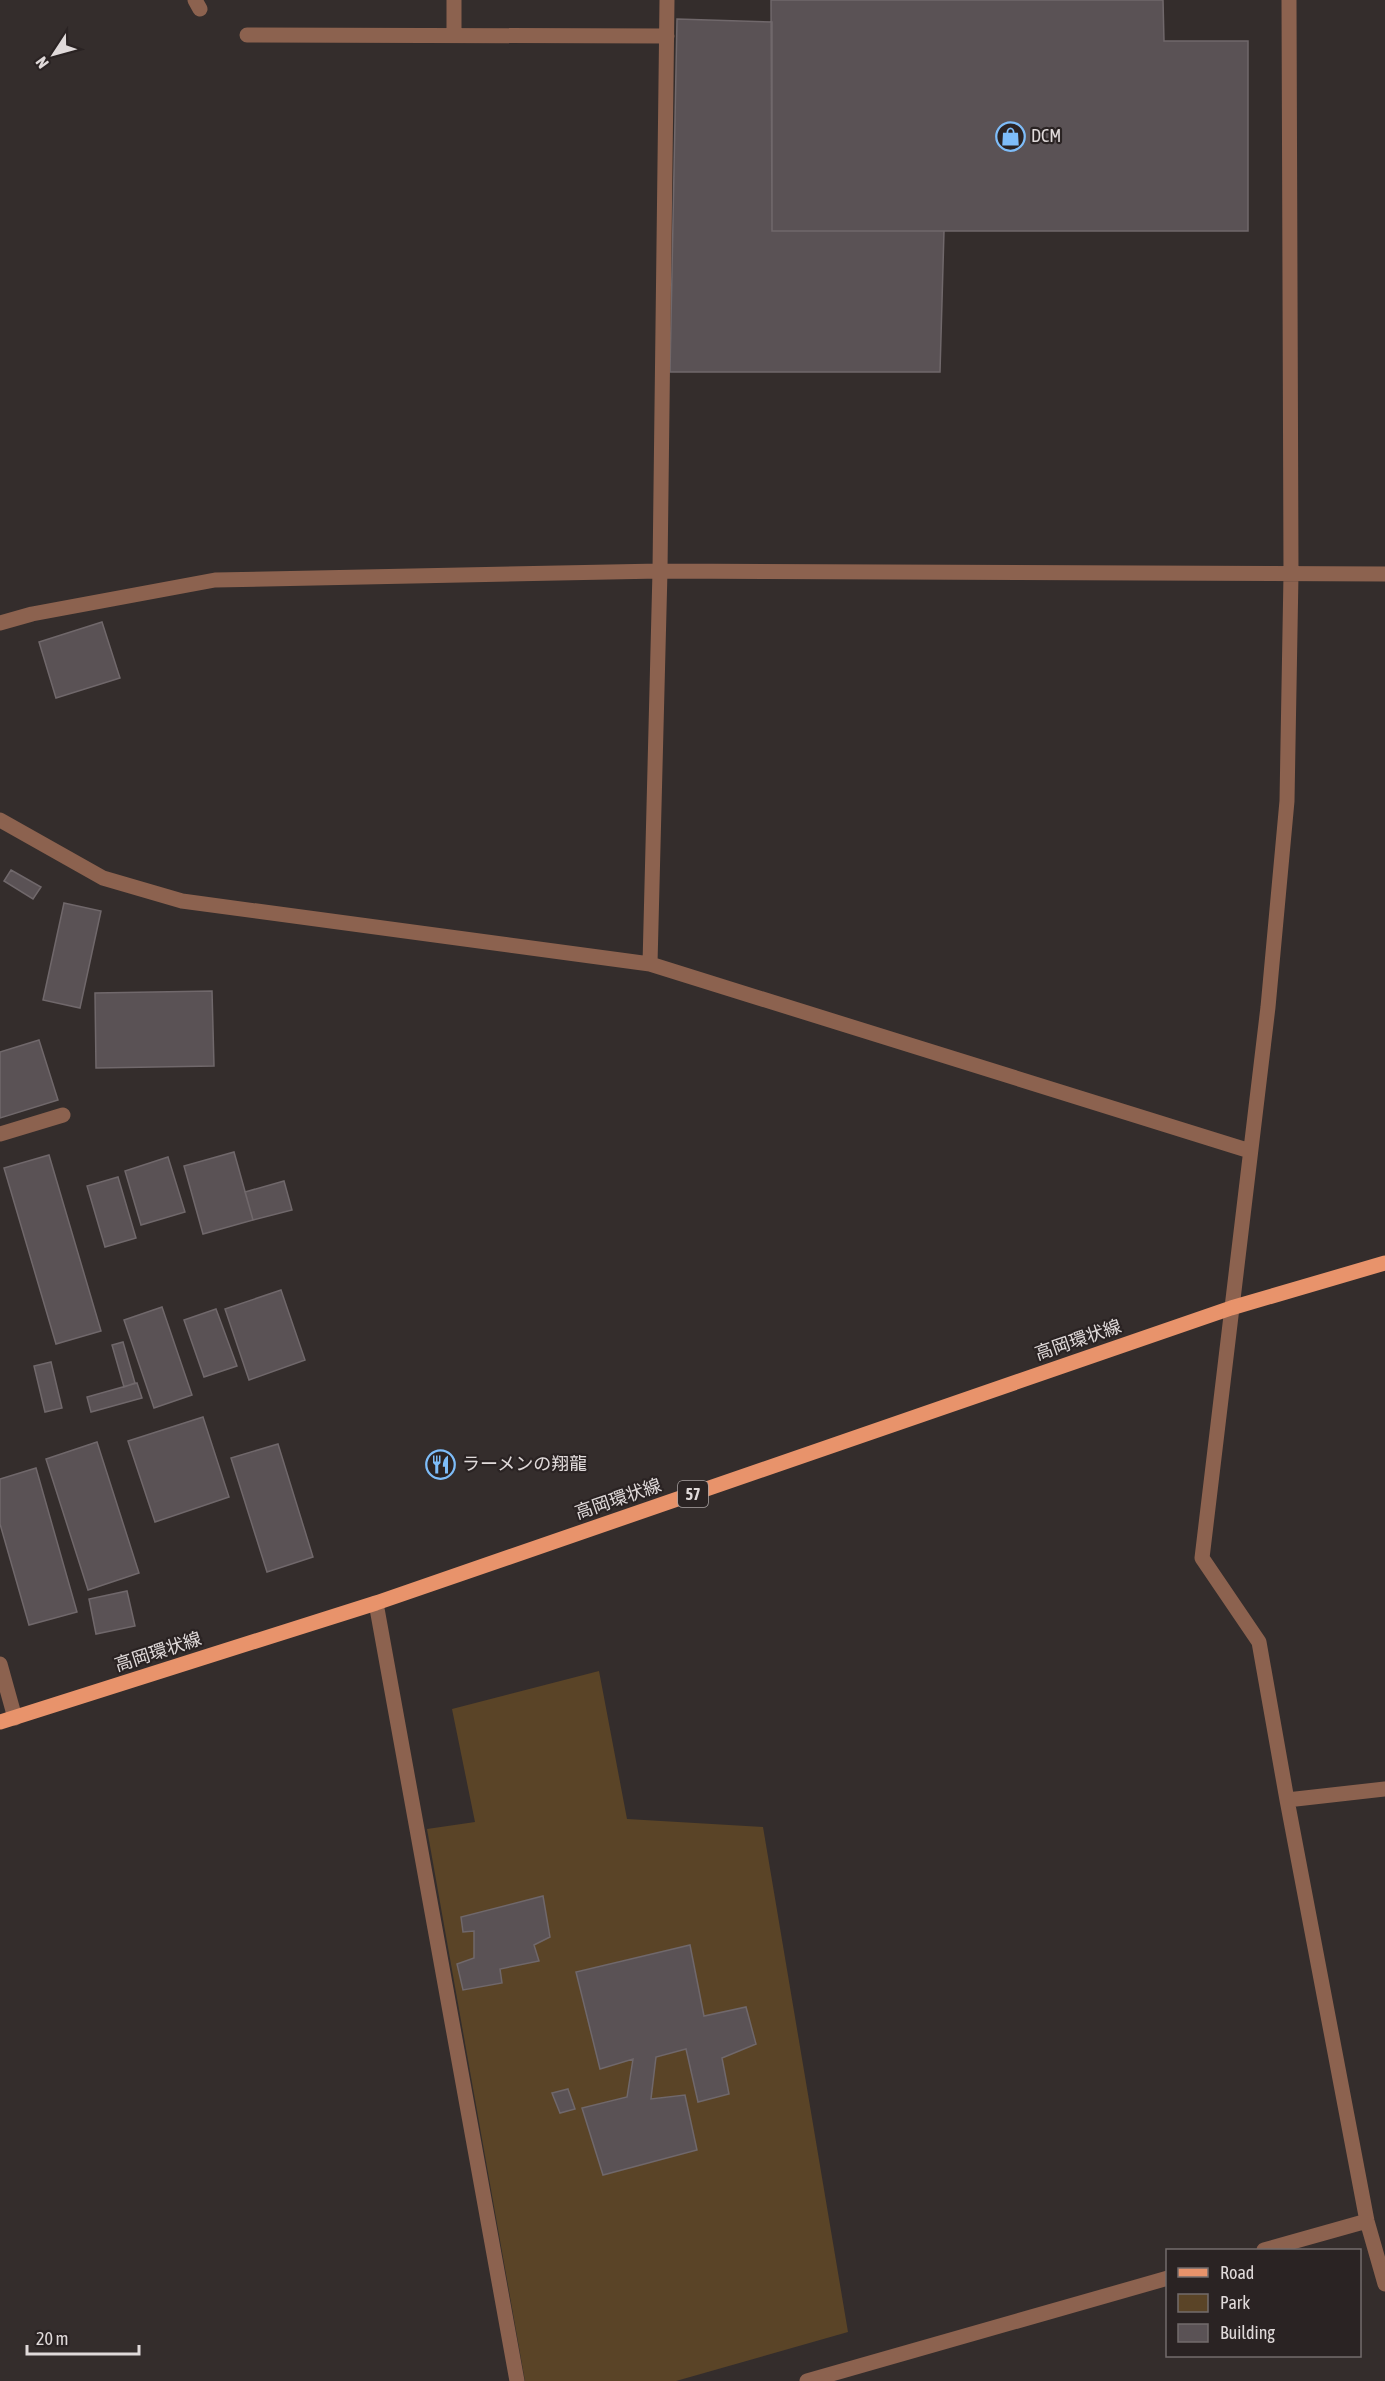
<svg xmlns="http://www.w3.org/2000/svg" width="1385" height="2381" font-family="'Asap Condensed','Noto Sans JP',sans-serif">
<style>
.green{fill:#5a4427;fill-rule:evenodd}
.building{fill:#5a5255;stroke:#70686b;stroke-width:1.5}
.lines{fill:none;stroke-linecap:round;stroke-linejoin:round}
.minor{stroke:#8c624f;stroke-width:15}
.major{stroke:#e8936b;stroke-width:15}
.labels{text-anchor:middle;stroke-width:4.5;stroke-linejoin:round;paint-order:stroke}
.shield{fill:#2a2323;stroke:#a9a3a3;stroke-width:1.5}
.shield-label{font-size:16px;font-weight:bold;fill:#e0dada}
.poi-label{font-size:18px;fill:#e0dada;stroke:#2a2323;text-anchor:start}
.street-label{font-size:18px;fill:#e0dada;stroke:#2a2323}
</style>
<rect width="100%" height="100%" fill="#342d2c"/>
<!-- green -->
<path class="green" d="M599,1671l28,148 136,8 85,505 -172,49h-151l-98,-552 48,-7 -23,-113zM543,1897l7,39 -16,9 4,16 -38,8 2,14 -39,6 -6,-24 17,-7v-27l-11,1 -2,-15zM690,1945l14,71 41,-9 11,37 -34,14 7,36 -31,8 -12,-53 -30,8 -5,42 34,-4 12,55 -94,25 -21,-67 45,-11 6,-38 -33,10 -24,-97z"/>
<!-- building -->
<path class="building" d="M771,0h392l1,41h84v190h-476z
M677,19l95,3v209h172l-4,141h-270z
M102,622l18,56 -64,20 -17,-56z
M11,870l30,17 -8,12 -29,-18z
M64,903l37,8 -21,97 -37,-8z
M212,991l2,75 -118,2 -1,-75z
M39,1040l19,60 -58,18v-66z
M234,1152l19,68 -50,14 -19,-68z
M49,1155l52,176 -45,13 -52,-176z
M168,1157l17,55 -44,13 -16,-54z
M118,1177l18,61 -31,9 -18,-61z
M284,1181l8,29 -39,10 -8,-28z
M281,1290l24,70 -56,20 -24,-71z
M162,1307l30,88 -38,13 -30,-88z
M216,1309l21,57 -33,11 -20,-57z
M123,1342l12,41 -11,4 -12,-42z
M51,1362l11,46 -17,4 -11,-46z
M137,1383l5,15 -51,14 -4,-15z
M203,1417l26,80 -74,25 -27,-81z
M97,1442l42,131 -51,17 -42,-131z
M278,1444l35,113 -46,15 -36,-114z
M36,1468l41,144 -48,13 -29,-101v-45z
M127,1591l8,35 -39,8 -7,-35z
M543,1896l7,41 -16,8 5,16 -39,8 2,14 -39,7 -6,-26 17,-6v-27l-11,1 -2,-15z
M690,1945l14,71 42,-9 10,37 -34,14 7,36 -31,8 -12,-53 -30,8 -5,42 34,-4 12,55 -94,25 -21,-67 45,-11 6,-38 -33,10 -24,-97z
M568,2089l7,20 -15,4 -8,-20z"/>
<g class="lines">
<!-- minor -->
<path class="minor" d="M195,0l5,9
M1289,0l2,574 -4,227 -19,206 -66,551 57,84 28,158 80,421 18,63
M247,35l420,1
M454,35v-35
M0,623l32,-9 183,-34 445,-9 725,3
M0,820l103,58 79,23 468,63 600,187
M650,964l10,-393 7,-571
M0,1134l63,-19
M376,1603l141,778
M0,1664l15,54
M1287,1800l98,-11
M1264,2250l103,-29
M807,2381l361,-103"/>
<!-- major -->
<path class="major" d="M0,1722l376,-119 855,-295 154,-45"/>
</g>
<!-- icons -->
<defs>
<symbol id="shop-ring" viewBox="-11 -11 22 22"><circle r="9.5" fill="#2a2323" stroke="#7ebdf9" stroke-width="1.5"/><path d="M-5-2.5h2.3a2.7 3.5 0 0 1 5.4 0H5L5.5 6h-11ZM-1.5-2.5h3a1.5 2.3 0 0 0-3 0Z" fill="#7ebdf9"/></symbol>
<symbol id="restaurant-ring" viewBox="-11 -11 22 22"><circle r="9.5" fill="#2a2323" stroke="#7ebdf9" stroke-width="1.5"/><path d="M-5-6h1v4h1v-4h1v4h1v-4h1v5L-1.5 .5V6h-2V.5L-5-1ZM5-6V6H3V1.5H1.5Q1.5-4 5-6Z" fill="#7ebdf9"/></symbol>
</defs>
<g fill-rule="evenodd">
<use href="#shop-ring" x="994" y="120" width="33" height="33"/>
<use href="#restaurant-ring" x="424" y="1448" width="33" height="33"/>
</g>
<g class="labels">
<!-- shield labels -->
<rect class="shield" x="678" y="1481" width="30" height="26" rx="4.5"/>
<g class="shield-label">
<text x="693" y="1500">57</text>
</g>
<!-- poi labels -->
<g class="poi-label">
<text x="1031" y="142">DCM</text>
<text x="462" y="1470">ラーメンの翔龍</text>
</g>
<!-- street labels -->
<g class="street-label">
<text transform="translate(1078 1340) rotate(-19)" y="6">高岡環状線</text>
<text transform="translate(618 1499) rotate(-19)" y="6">高岡環状線</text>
<text transform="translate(158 1652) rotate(-18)" y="6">高岡環状線</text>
</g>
</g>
<!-- legend -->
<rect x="1166" y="2249" width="195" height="108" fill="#2a2323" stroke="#736c6c" stroke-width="1.5"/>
<rect x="1178" y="2268" width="30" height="9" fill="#e8936b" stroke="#736c6c" stroke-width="1.5"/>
<text x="1220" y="2279" font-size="18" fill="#e0dada">Road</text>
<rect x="1178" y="2294" width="30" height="18" fill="#5a4427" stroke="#736c6c" stroke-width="1.5"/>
<text x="1220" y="2309" font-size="18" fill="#e0dada">Park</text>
<rect x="1178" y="2324" width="30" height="18" fill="#5a5255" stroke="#736c6c" stroke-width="1.5"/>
<text x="1220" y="2339" font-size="18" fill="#e0dada">Building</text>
<!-- north arrow -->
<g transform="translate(54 54) rotate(234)" stroke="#2a2323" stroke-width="4.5" paint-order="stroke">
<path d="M0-4.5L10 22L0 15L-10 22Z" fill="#e0dada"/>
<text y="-9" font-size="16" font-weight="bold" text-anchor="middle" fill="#e0dada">N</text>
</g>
<!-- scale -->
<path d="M27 2345v9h112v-9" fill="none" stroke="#e0dada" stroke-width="3"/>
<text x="36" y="2345" font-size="18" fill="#e0dada" stroke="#2a2323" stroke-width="4.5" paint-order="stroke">20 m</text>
</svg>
